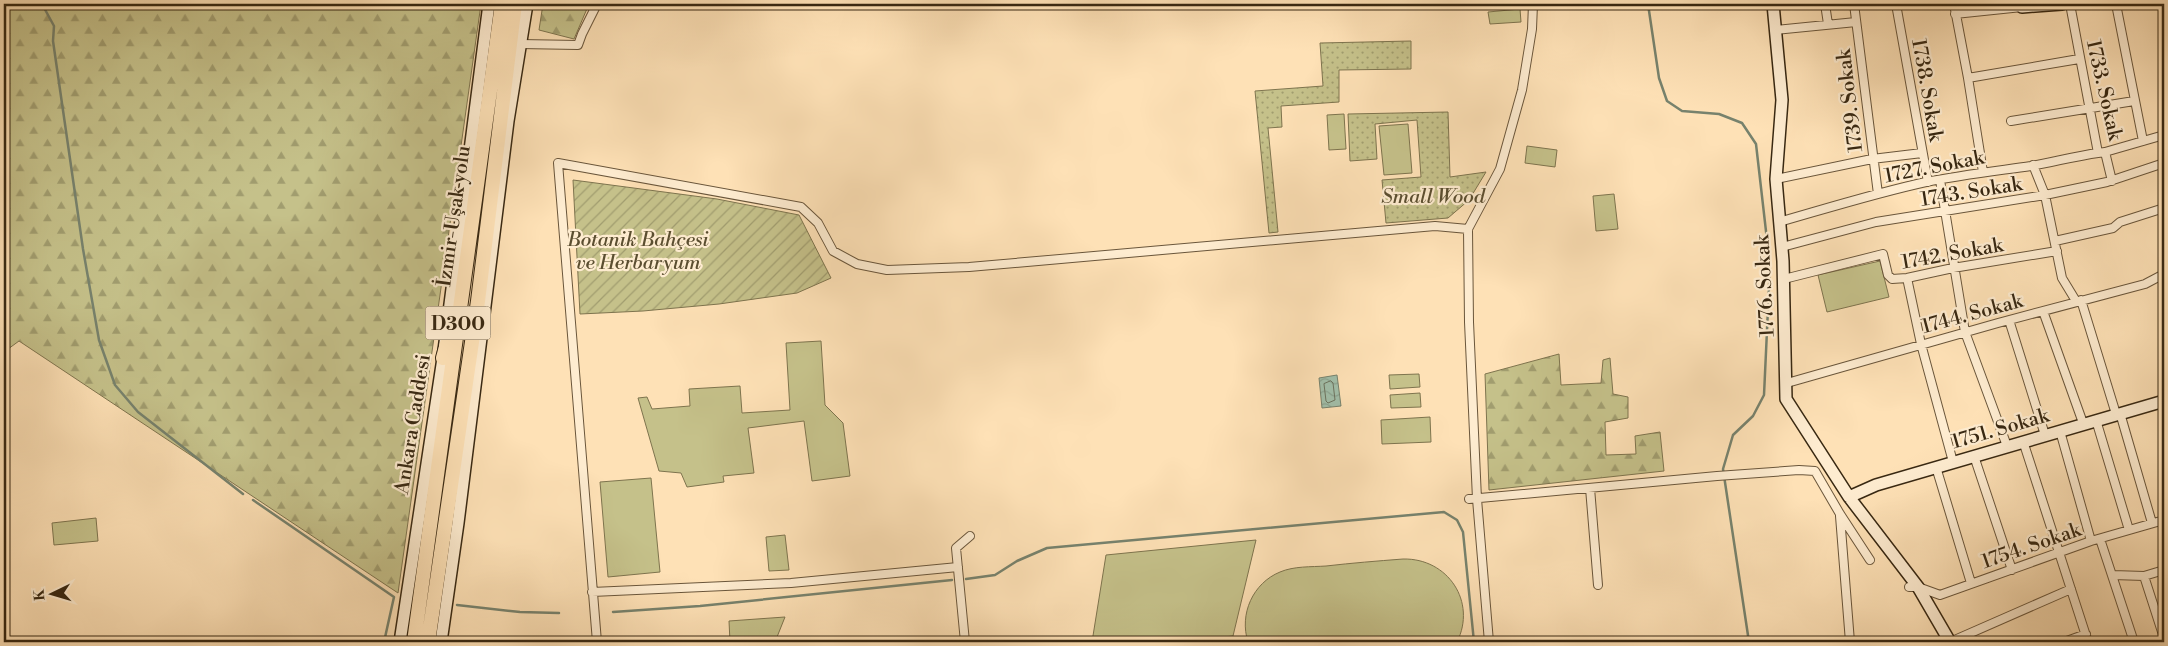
<svg xmlns="http://www.w3.org/2000/svg" width="2168" height="646" font-family="'Libre Bodoni',serif">
<style>
.grass{fill:#c5c18a;stroke:#7e744e}
.forest{fill:url(#forest-firs);stroke:#7e744e}
.park{fill:url(#park-dots);stroke:#7e744e}
.garden{fill:url(#garden-furrows);stroke:#7e744e}
.water{fill:url(#water-waves);stroke:#77826d}
.lines{fill:none;stroke-linecap:round;stroke-linejoin:round}
.shore{stroke:#6c735e;stroke-width:1}
.stream{stroke:#77826d;stroke-width:2.5}
.street-casing{stroke:#6a563b;stroke-width:10}
.secondary-casing{stroke:#382812;stroke-width:14}
.highway-casing{stroke:#382812;stroke-width:16}
.street{stroke:#feecd0;stroke-width:8}
.secondary{stroke:#feecd0;stroke-width:11}
.highway{stroke:#fee1b6;stroke-width:14}
.labels{text-anchor:middle;stroke-width:4.5;stroke-linejoin:round;paint-order:stroke}
.shield{fill:#feecd0;stroke:#73634b;stroke-width:1}
.shield-label{font-size:19px;font-weight:bold;fill:#382812}
.street-label{font-size:20px;fill:#382812;stroke:#feecd0}
.park-label{font-size:20px;font-style:italic;fill:#5b4e30;stroke:#feecd0}
</style>
<defs>
<pattern id="forest-firs" width="22" height="20" patternUnits="userSpaceOnUse" patternTransform="scale(1.25)"><rect width="22" height="20" fill="#c5c18a"/><path d="M5 1l3.5 6h-7zM16 11l3.5 6h-7z" fill="#a19d6f"/></pattern>
<pattern id="park-dots" width="8" height="8" patternUnits="userSpaceOnUse" patternTransform="scale(1.25)"><rect width="8" height="8" fill="#c5c18a"/><path d="M2 2h.1M6 6h.1" fill="none" stroke="#a19d6f" stroke-width="1.8" stroke-linecap="round"/></pattern>
<pattern id="garden-furrows" width="10" height="10" patternUnits="userSpaceOnUse" patternTransform="scale(1.25)"><rect width="10" height="10" fill="#c5c18a"/><path d="M-1 1l2-2M0 10L10 0M9 11l2-2" fill="none" stroke="#a19d6f"/></pattern>
<pattern id="water-waves" width="16" height="10" patternUnits="userSpaceOnUse" patternTransform="scale(1.25)"><rect width="16" height="10" fill="#a1bea9"/><path d="M0 5q4-4 8 0t8 0" fill="none" stroke="#8ba390"/></pattern>
</defs>
<rect width="100%" height="100%" fill="#fee1b6"/>
<filter id="stains"><feTurbulence type="fractalNoise" baseFrequency=".004" numOctaves="4"/><feColorMatrix values="0 0 0 0 .2 0 0 0 0 .09 0 0 0 0 .02 0 0 0 .5 -.17"/></filter>
<radialGradient id="worn" r=".72"><stop offset=".6" stop-color="#630" stop-opacity="0"/><stop offset="1" stop-color="#630" stop-opacity=".3"/></radialGradient>
<!-- grass -->
<path class="grass" d="M1520,9l1,13 -31,2 -2,-12z
M1344,114l2,35 -17,1 -2,-35z
M1408,124l4,49 -28,2 -5,-49z
M1527,146l30,4 -2,17 -30,-4z
M1614,194l4,35 -22,2 -3,-35z
M1880,261l9,36 -62,15 -9,-37z
M821,341l4,64 18,18 7,53 -38,5 -8,-60 -56,7 6,45 -31,3 1,6 -37,5 -6,-14 -22,-2 -21,-73 9,-1 5,12 38,-3 -1,-17 51,-3 2,27 48,-3 -4,-67z
M1419,374l1,13 -30,2 -1,-14z
M1420,393l1,14 -30,1 -1,-13z
M1430,417l1,25 -49,2 -1,-24z
M651,478l9,94 -52,5 -8,-95z
M96,518l2,23 -44,4 -2,-22z
M785,535l4,35 -20,1 -3,-34z
M1256,540l-23,96 -59,6h-82l14,-87z
M1403,559c45,-1 74,43 54,83h-209c-9,-28 5,-59 32,-70 14,-6 31,-5 46,-6 26,-3 51,-5 77,-7z
M785,617l-10,25h-45l-1,-21z"/>
<!-- forest -->
<path class="forest" d="M4,4h477l-83,589 -379,-252 -15,11z
M543,4h46l-15,35 -35,-9z
M1559,354l2,31 40,-2 2,-23 7,-2 3,36 15,3v21l-23,4 1,33 30,-1 -1,-18 25,-4 4,39 -175,19 -4,-116z"/>
<!-- park -->
<path class="park" d="M1411,41v28l-72,1v32l-58,4 1,21 -14,1 10,104 -9,1 -14,-142 68,-5 -3,-43z
M1448,112l2,65 36,-5 -17,28 -21,18 -62,5 -4,-43 39,-3 -4,-57 -42,4 2,35 -27,2 -2,-47z"/>
<!-- garden -->
<path class="garden" d="M573,180l144,19 82,16 32,63 -34,15 -78,11 -76,7 -63,3z"/>
<!-- water -->
<path class="water" d="M1337,375l4,31 -19,2 -3,-30z"/>
<g class="lines">
<!-- shore -->
<path class="shore" d="M1331,381l2,2 2,17 -7,3 -2,-2 -2,-17z"/>
<!-- stream -->
<path class="stream" d="M42,4l12,22 -1,15 30,208 16,91 16,45 23,27 105,82
M1648,4l11,74 8,23 15,10 37,3 23,9 14,21 14,122 -6,129 -11,21 -20,19 -10,34 26,173
M253,500l141,97 -10,45
M966,579l29,-4 22,-14 30,-13 397,-36 13,8 6,12 11,110
M457,605l63,7 39,1
M613,612l87,-6 252,-26"/>
<defs>
<path id="street" d="M1825,4l3,20
M1854,4l24,190
M1896,4l32,178
M1954,4l14,74 15,94
M2070,4l28,149 7,-1 7,29
M2116,4l27,137
M1955,14l67,-7
M1776,30l80,-8
M520,44l58,1 4,-11 15,-30
M1968,78l111,-19
M2011,121l123,-20
M2105,152l59,-17
M2033,165l12,30 17,83 14,23
M1776,179l96,-20 50,-6
M1940,180l25,152 42,114
M1779,222c49,-14 97,-29 147,-40 35,-7 70,-11 105,-16 23,-4 45,-10 67,-13
M2055,241l58,-13 7,-6 44,-14
M1782,247l94,-25 169,-27 62,-13 57,-19
M1907,278l14,66 32,118
M1784,279l99,-25 5,21 4,4 15,-1 46,-10 104,-17
M2081,300l35,114
M2043,311l40,112
M2009,320l36,115
M1787,383l211,-60 147,-39 19,-10
M2120,413l32,110
M2096,420l33,110
M2060,431l31,110
M2023,441l65,201
M1974,456l38,114
M1936,467l35,116
M1590,488l8,97
M1469,499l248,-23 82,-6 16,1 25,43 30,46
M1840,516l10,126
M2100,539l34,103
M2113,575l31,1 20,-6
M2144,576l20,62
M1909,587h9l22,8 151,-54 73,-21
M592,592l199,-9 167,-16
M597,642l-39,-479 243,44 17,16 15,28 24,13 30,6 82,-3 466,-41 33,3
M965,642l-9,-94 14,-12
M1489,642l-12,-143 -8,-177 -1,-93 32,-60 22,-79 10,-61 1,-25
M1950,642l121,-53
M2064,642l22,-8"/>
<path id="secondary" d="M1773,4l9,96 -6,79 7,82 3,138 63,98 69,90 32,55
M2022,4v3l40,-3
M1849,497l27,-12 288,-84
M400,642l43,-284 46,-354
M441,642l17,-119 50,-402 19,-117"/>
<path id="highway" d="M443,358l7,-25
M414,642l88,-638
M428,642l50,-341 37,-297"/>
</defs>
<!-- street casing -->
<use href="#street" class="street-casing"/>
<!-- secondary casing -->
<use href="#secondary" class="secondary-casing"/>
<!-- highway casing -->
<use href="#highway" class="highway-casing"/>
<!-- street -->
<use href="#street" class="street"/>
<!-- secondary -->
<use href="#secondary" class="secondary"/>
<!-- highway -->
<use href="#highway" class="highway"/>
</g>
<g class="labels">
<!-- shield labels -->
<rect class="shield" x="425.5" y="306.5" width="65" height="33" rx="4"/>
<g class="shield-label">
<text x="458" y="330">D300</text>
</g>
<!-- street labels -->
<g class="street-label">
<text transform="translate(1928 90) rotate(80)" y="7">1738. Sokak</text>
<text transform="translate(2105 90) rotate(77)" y="7">1733. Sokak</text>
<text transform="translate(1849 101) rotate(-97)" y="7">1739. Sokak</text>
<text transform="translate(1934 166) rotate(-11)" y="7">1727. Sokak</text>
<text transform="translate(1971 191) rotate(-9)" y="7">1743. Sokak</text>
<text transform="translate(453 216) rotate(-82)" y="7">İzmir-Uşak yolu</text>
<text transform="translate(1952 253) rotate(-10)" y="7">1742. Sokak</text>
<text transform="translate(1764 286) rotate(-93)" y="7">1776. Sokak</text>
<text transform="translate(1972 313) rotate(-15)" y="7">1744. Sokak</text>
<text transform="translate(412 424) rotate(-81)" y="7">Ankara Caddesi</text>
<text transform="translate(2000 428) rotate(-16)" y="7">1751. Sokak</text>
<text transform="translate(2031 545) rotate(-19)" y="7">1754. Sokak</text>
</g>
<!-- park labels -->
<g class="park-label">
<text x="1433" y="203">Small Wood</text>
<text x="638" y="246">Botanik Bahçesi<tspan x="638" dy="23">ve Herbaryum</tspan></text>
</g>
</g>
<!-- margin -->
<rect width="2168" height="646" fill="none" stroke="#fee1b6" stroke-width="20"/>
<rect x="5" y="5" width="2158" height="636" fill="none" stroke="#382812" stroke-width="2.5"/>
<rect x="10" y="10" width="2148" height="626" fill="none" stroke="#382812"/>
<!-- north arrow -->
<g transform="translate(52 594) rotate(265)" stroke="#feecd0" stroke-width="4" paint-order="stroke">
<path d="M0-4L9 19L0 12L-9 19Z" fill="#382812"/>
<text y="-8" font-size="14" font-weight="bold" text-anchor="middle" fill="#382812">K</text>
</g>
<rect width="100%" height="100%" filter="url(#stains)"/>
<rect width="100%" height="100%" fill="url(#worn)"/>
</svg>
